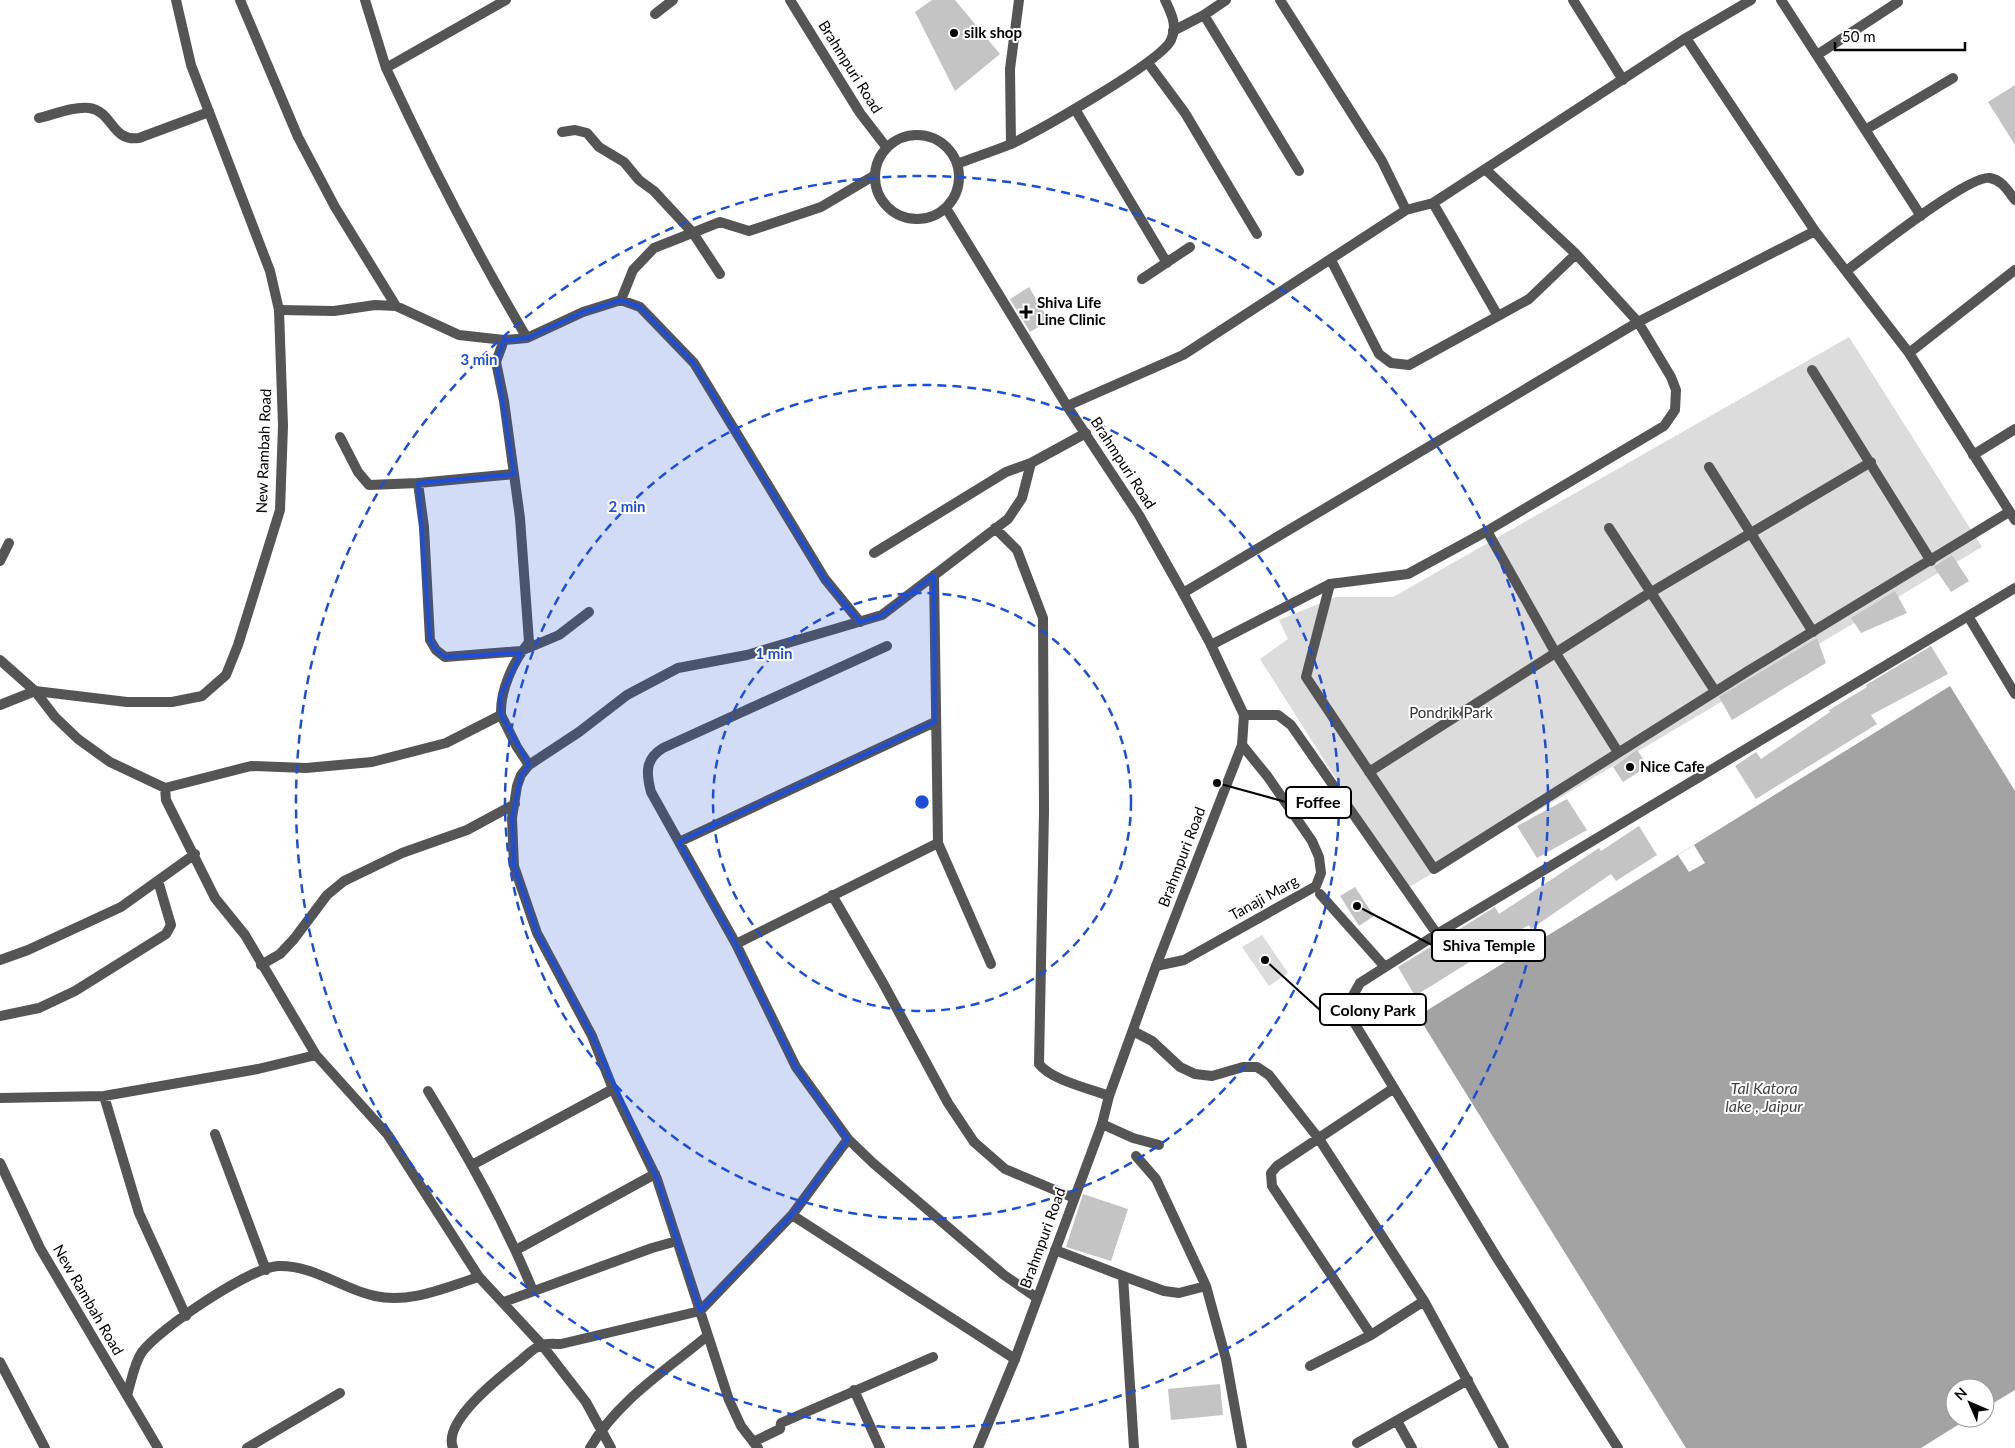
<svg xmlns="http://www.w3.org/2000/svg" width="2015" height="1448" font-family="Lato,sans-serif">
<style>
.green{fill:#dcdcdc}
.water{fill:#a3a3a3}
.pier{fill:#fff}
.building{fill:#c4c4c4}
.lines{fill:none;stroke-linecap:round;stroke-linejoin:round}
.pedestrian{stroke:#555;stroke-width:10}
.minor{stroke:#555;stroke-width:10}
.tertiary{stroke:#555;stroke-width:10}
.marked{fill:#1d4ed8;fill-opacity:0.2;stroke:#1d4ed8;stroke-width:4;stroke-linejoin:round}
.ring{fill:none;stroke:#1d4ed8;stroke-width:2.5;stroke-dasharray:9 6}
.poi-dot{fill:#000;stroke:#fff;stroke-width:2}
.labels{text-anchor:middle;stroke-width:4;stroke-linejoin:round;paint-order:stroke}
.poi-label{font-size:15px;font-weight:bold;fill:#000;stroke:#fff;text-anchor:start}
.street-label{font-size:15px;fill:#000;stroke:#fff}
.park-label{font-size:15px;fill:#333;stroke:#fff}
.water-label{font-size:16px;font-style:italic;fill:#444;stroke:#fff}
.centre{fill:#1d4ed8;stroke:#fff;stroke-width:2.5}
.ring-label{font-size:15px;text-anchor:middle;font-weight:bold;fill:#1d4ed8;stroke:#fff;stroke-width:4;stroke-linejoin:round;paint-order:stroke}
.leader{fill:none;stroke:#000;stroke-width:2}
.callout-dot{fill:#000;stroke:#fff;stroke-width:2}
.callout{fill:#fff;stroke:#000;stroke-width:2}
.callout-label{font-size:16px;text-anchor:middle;font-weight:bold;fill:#000}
</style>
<rect width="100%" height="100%" fill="#fff"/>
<!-- green -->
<path class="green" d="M1849,337l133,210 -576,342 -146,-230 28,-20 -9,-19 57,-23h57z
M1262,935l26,38 -19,13 -27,-39z"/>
<!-- water -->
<path class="water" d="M1950,686l65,105v599l-30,18v-20h-30v30h14l-48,30h-235l-268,-432z"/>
<!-- pier -->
<path class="pier" d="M1694,845l11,18 -16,9 -11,-17z"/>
<!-- building -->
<path class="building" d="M932,0h23l45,54 -45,37 -40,-79z
M2015,85v60l-27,-43z
M1029,287l20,34 -19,11 -20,-33z
M1952,555l17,26 -18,11 -17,-25z
M1895,591l12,22 -46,20 -10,-15z
M1817,638l9,25 -94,57 -13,-23z
M1931,646l17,28 -77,41 6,9 -121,75 -21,-33 21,-14 5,7 69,-47 -1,-2 38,-23 -1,-2z
M1637,750l11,16 -25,16 -10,-15z
M1567,799l20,31 -50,28 -20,-32z
M1639,826l18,29 -41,26 -5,-7 -80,55 -2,-4 -114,71 -17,-29 97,-60 4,7 100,-66 2,3z
M1355,887l19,29 -15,10 -19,-30z
M1083,1194l45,15 -17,52 -45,-14z
M1220,1384l3,31 -52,5 -3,-31z"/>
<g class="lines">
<!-- pedestrian -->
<path class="pedestrian" d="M1812,370l119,191
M1709,467l104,165
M1609,528l106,163
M1487,531l68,121 63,100
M1330,584l-24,93 128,192 314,-198 261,-159
M1369,772l274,-175 228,-135"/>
<!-- minor -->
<path class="minor" d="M240,0l58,137 37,70 61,99
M365,0l21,68
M506,0l-120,68c43,93 89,182 141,270
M1280,0l102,161 24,49 27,-7 253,-165 65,-38
M1573,0l50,80
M1781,0l140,216
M655,14l18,-14
M1204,15l95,156
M1173,31l31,-16 22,-15
M1686,38l129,193 94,122 106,167
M1817,55l81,-53
M1148,63l37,50 72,121
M1075,109l92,154
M39,118c14,-3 34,-12 50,-10 24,3 22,34 50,30l70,-26
M1865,130l88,-52
M562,132l13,-2 12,3 12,14 25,15 15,18 15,11 39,42 27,41
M1011,144l-1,-75 9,-69
M1433,203l65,113
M1331,260l48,94 12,9 18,2 120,-66 47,-45
M1846,271c22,-16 123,-97 144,-93 12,2 18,13 25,22
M1142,279l48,-32
M621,300l12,-30 21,-22 66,-26 29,9 72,-24 54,-32
M279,310l55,1 41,-6 21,1 63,29 45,5 23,-2 56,-26 38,-12 19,7 54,56 131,216 35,43
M1909,353l106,-83
M1067,406l116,-51 223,-145
M340,437l18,35 11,13 49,-2 96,-9
M1973,455l42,-26
M418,483l6,44 6,113 6,10 9,7 76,-6 38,-16 30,-23
M995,528l22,22 26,68 1,193 -5,253c12,16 52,25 70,32
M874,553l132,-81 25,-9
M0,561l9,-18
M934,575l4,268 53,121
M1183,593l455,-271 177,-91
M1968,616l47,78
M1211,645l119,-61 78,-10 79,-43 177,-105 11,-16 1,-20 -5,-13 -33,-55 -62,-68 -91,-85
M0,660l35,31 20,26 23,22 32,23 55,26 86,-22 55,2 66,-6 74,-19 55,-28c-1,-25 12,-53 28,-73l-9,-124 -16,-117 -8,-39 8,-22
M501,715l16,32 12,18
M1244,715h34l13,10 146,209
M165,788l1,12 49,98 30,37 71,120
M679,842l256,-120
M1320,894l65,73
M832,895l51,88 65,120 26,39 31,27 69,29
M736,944l202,-101
M0,960l28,-10 93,-43 74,-53
M261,965l19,-11 14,-15 33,-44 17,-14 58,-28 65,-23 48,-26
M1156,966l28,-6 132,-74 5,-13 -2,-16 -7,-16 -44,-64 -26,-32
M0,1016l39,-8 36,-17 91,-57 5,-9 -13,-44
M1133,1031l19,10 28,26 15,7 17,2 31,-9h14l12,8 50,64 105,162 80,147
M1394,1088l-117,78 -6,7 1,13 99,149 53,-34
M428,1091c39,64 76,129 105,200
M104,1096l35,117 47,103
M0,1098l104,-2 154,-27 58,-14 72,80 91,142 63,68 44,57 25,46
M1102,1124l31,14 26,7
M215,1134l51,136
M848,1139l25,24 131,112 33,23
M472,1165l141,-76
M792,1215l223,144
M516,1250l139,-76
M1055,1250l68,26 11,172
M1123,1276l41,15 15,2 27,-7 -50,-107 -20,-23
M1206,1286l20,73 16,89
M504,1302l148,-54 25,-7
M0,1362l45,86
M1310,1366l61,-31
M854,1390l26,58
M127,1395c4,-12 7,-32 15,-43 17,-23 107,-84 136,-86 36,-1 64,23 97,30 35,8 71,-9 104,-19
M1397,1421l15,27
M753,1442l27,-13 1,-6 152,-66
M1357,1443l111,-63
M247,1448l93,-55
M453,1448c-11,-27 48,-72 67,-87 6,-5 14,-14 22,-16 5,-2 13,-1 19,-1l139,-33 92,-96 56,-76 -52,-72 -60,-123 -85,-152c-5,-19 -6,-33 12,-44l224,-102
M590,1448c27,-47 75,-77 116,-111
M758,1448l-17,-22 -12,-26 -72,-221 -44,-90 -21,-53 -55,-103 -23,-67 -2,-48 5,-32 4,-11 8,-10 50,-33 48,-37 51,-27 69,-13 135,-40 126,-96 14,-21 9,-35 55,-30
M1618,1448l-121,-190 -145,-239 -1,-20 9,-16 77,-49 578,-346"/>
<!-- tertiary -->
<path class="tertiary" d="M790,0l70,113 27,35
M875 177a42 42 0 1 1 84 0a42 42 0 1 1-84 0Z
M957,164c18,-7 37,-13 54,-20 27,-13 150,-82 160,-104 7,-15 0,-27 -6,-40
M946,208l121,198 72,109 44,78 28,52 33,70 -2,30 -86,221 -47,130 -7,28 -87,235 -37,89
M0,705l35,-14 92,11h45l30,-6 24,-21 12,-30 42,-135 3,-84 -4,-116 -9,-39 -79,-206 -15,-65
M0,1163l40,85 118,200"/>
</g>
<!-- marked area -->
<path class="marked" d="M621,300l19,7 54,56 131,216 35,43 22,-7 52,-40 1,147 -256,120 57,102 60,123 52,72 -56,76 -92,96 -43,-132 -65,-143 -55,-103 -23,-67 -2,-48 9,-43 8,-10 -28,-50 -1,-18 21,-44 -76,4 -9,-7 -6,-10 -12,-157 96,-9 -18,-112 8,-22 23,-2 56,-26z"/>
<!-- distance rings -->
<g class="ring">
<circle cx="922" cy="802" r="209"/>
<circle cx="922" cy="802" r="417"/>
<circle cx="922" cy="802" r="626"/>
</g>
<!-- markers -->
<g class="poi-dot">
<circle cx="954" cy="33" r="5"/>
<path d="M1023.5 304.5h5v5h5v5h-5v5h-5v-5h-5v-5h5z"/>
<circle cx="1630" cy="767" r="5"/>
</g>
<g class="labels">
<!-- poi labels -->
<g class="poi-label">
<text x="964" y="38">silk shop</text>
<text x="1037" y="308">Shiva Life<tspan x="1037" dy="17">Line Clinic</tspan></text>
<text x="1640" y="772">Nice Cafe</text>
</g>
<!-- street labels -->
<g class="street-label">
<text transform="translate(850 67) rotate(58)" y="5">Brahmpuri Road</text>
<text transform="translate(264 451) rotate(-88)" y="5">New Rambah Road</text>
<text transform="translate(1123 463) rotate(57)" y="5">Brahmpuri Road</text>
<text transform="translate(1182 857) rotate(-69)" y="5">Brahmpuri Road</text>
<text transform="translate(1264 898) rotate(-29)" y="5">Tanaji Marg</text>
<text transform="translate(1043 1238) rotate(-70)" y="5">Brahmpuri Road</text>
<text transform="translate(88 1300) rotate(60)" y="5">New Rambah Road</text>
</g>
<!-- park labels -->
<g class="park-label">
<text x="1451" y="718">Pondrik Park</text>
</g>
<!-- water labels -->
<g class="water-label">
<text x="1764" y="1094">Tal Katora<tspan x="1764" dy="18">lake , Jaipur</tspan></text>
</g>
</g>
<circle cx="922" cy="802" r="8" class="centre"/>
<g class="ring-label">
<text x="479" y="365">3 min</text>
<text x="627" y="512">2 min</text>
<text x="774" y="659">1 min</text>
</g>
<!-- callouts -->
<path class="leader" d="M1217 783L1286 802M1357 906L1432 945M1265 960L1320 1010"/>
<g class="callout-dot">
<circle cx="1217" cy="783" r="5"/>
<circle cx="1357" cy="906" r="5"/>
<circle cx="1265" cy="960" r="5"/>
</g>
<g class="callout">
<rect x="1286" y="787" width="65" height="31" rx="5"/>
<rect x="1432" y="930" width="113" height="31" rx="5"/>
<rect x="1320" y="994" width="106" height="31" rx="5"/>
</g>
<g class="callout-label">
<text x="1318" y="808">Foffee</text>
<text x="1489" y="951">Shiva Temple</text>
<text x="1373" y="1016">Colony Park</text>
</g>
<!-- north arrow -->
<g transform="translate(1970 1403) rotate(315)"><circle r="24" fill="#ffffff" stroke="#999999"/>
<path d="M0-4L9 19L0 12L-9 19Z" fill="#000000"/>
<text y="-8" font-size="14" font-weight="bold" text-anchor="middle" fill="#000000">N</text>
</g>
<!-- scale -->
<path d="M1835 42v8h130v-8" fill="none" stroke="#000000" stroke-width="2.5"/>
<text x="1842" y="42" font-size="15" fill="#000000" stroke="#ffffff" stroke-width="4" paint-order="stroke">50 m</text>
</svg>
